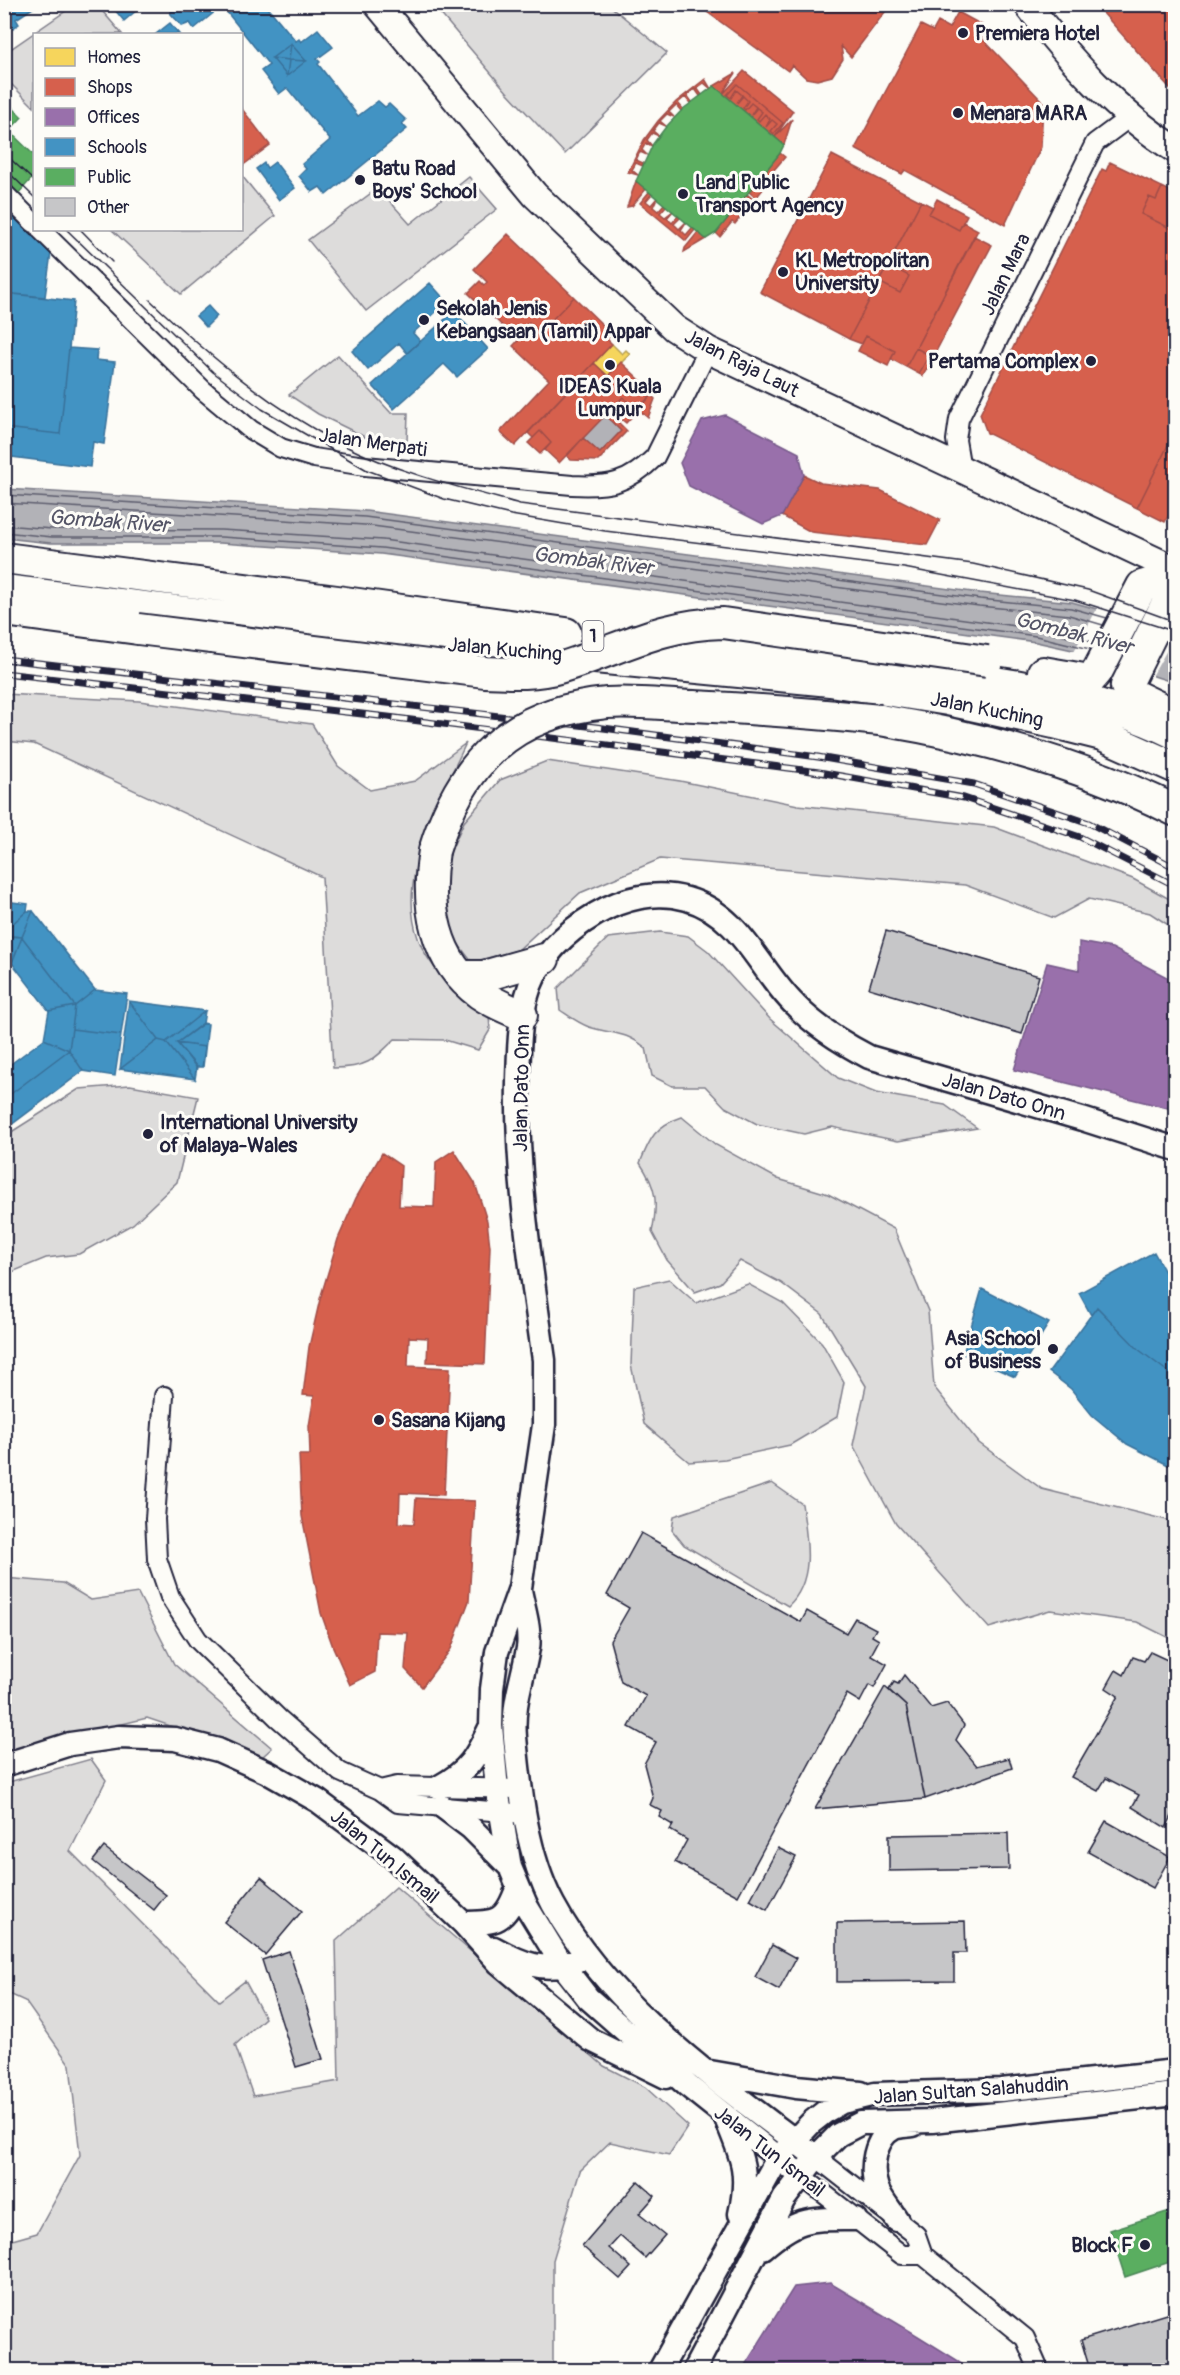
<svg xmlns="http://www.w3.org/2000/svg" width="1180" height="2375" font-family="Pangolin,sans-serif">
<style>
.green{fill:#dddcdb;stroke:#807f8b;stroke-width:1.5}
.water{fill:#b2b2b7;stroke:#787885;stroke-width:1.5}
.pier{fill:#fdfcf7}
.homes{fill:#f6d55c;stroke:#b69f52;stroke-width:1.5}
.shops{fill:#d6604d;stroke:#a04d48;stroke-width:1.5}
.offices{fill:#9970ab;stroke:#755989;stroke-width:1.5}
.schools{fill:#4393c3;stroke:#39719a;stroke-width:1.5}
.public{fill:#5aae61;stroke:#498456;stroke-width:1.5}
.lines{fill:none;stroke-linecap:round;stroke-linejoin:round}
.shore{stroke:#5c5c6d;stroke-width:1.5}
.building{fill:#c6c6c8;stroke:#22223b;stroke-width:1.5}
.minor-casing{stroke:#22223b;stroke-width:22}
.tertiary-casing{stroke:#22223b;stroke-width:27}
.secondary-casing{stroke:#22223b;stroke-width:30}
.trunk-casing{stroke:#22223b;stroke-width:34}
.minor{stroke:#fdfcf7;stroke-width:18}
.tertiary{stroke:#fdfcf7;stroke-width:22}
.secondary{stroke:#fdfcf7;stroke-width:26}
.trunk{stroke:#fdfcf7;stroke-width:30}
.tram{stroke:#22223b;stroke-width:1.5}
.rail-casing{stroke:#22223b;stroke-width:7}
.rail{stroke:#fdfcf7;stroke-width:4.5;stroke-dasharray:14;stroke-linecap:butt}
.trunk-bridge-casing{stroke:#22223b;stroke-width:34;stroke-linecap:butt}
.trunk-bridge{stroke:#fdfcf7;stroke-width:30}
.poi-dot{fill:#22223b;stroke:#fdfcf7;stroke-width:2}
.labels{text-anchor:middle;stroke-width:6;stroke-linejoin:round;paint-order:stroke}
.shield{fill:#fdfcf7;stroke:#646373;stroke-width:1.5}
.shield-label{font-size:18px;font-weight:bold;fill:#22223b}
.poi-label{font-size:20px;font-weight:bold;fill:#22223b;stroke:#fdfcf7;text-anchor:start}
.street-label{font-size:20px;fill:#22223b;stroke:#fdfcf7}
.water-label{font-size:21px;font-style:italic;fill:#545466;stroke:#fdfcf7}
</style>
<rect width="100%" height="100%" fill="#fdfcf7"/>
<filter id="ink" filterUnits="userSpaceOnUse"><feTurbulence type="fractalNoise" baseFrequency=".0167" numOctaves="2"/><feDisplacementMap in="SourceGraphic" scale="12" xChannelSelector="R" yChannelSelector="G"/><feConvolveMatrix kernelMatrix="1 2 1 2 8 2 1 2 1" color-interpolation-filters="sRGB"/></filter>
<g filter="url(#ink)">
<!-- green -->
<path class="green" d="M76,4l21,1 25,29h-88v73l-29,-29v-25z
M433,5h176l58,48 -102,101 -58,-62z
M242,176l33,40 -94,78 -69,-64h130z
M469,177l28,32 -131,102 -58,-71 70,-52 32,36z
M338,355l53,58h17l-1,29 -38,-3 -51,-25 -29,-19z
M4,694l135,7 173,23 26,42 32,24 45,-9 51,-38c-30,65 -87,162 -29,227 14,17 35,31 52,45l1,15 -12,20 -33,-10 -50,-1c-22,22 -29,29 -62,29l-11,-191 -288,-133 -29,-3z
M547,761l133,20 118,24 196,22 139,52 42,23 1,28 -26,-17 -61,-14 -35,19 -89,-33 -305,-26 -80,34 -62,57 -46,12 -25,-32 -2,-67 19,-41 36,-42z
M660,932l28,4 20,15 62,68 68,59 38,15 69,12 32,23 -79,13 -66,-14 -28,7 -47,-10 -32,-17 -20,-21h-33l-20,-10 -6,-28c-23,-18 -32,-13 -57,-21 -11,-4 -20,-11 -29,-17l-2,-22 50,-50z
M130,1085l68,12 -21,85 -44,42 -54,30 -33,4 -41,17v-139l74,-47z
M682,1117l34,28 62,34 50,15 66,35 34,82 6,76 45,56 63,46 133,33v119l-38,-19 -87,-12 -61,18 -93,-104 -43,-79 13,-59 -44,-72 -41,-31 -41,-22 -20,22 -25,9 -28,-32 -15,-28c6,-29 5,-44 -12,-69 10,-25 15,-37 42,-46z
M669,1279l27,24 52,-19 35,19 39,40 22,39 -7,35 -47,28 -65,14 -36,3 -45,-38 -13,-59 3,-78z
M772,1483l30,21c5,34 14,76 -14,102l-104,-61 -12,-15 2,-14z
M4,1578l59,5 28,17 47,-7 36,71 98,84 -10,9 -115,-39 -142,34z
M91,1759l15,21 -36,71 149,150 26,-20 20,37 -30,27 18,51 86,-15 -3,-140 60,-54 208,179 41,21 43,39 -19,29 -59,-13 -30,29 -27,89v110h-548v-128l32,-9 43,-78 -10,-90 -45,-64 -20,-9v-209z"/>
<!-- water -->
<path class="water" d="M605,415l16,16 -21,22 -17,-15z
M5,489l361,22 614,82 92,9 103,29v52l-98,-32 -41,-9 -655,-88 -161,-11h-169l-46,-5z"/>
<!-- pier -->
<path class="pier" d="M1098,607l45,8 33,12 -1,9 -24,42 -78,-25z"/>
<!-- homes -->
<path class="homes" d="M612,344l10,10 4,-4 4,4 -22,22 -14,-13z"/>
<!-- shops -->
<path class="shops" d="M696,4h195l-40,53 -10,-11 2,13 -11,17 -15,4 -11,-2 -14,-13 -4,6z
M1108,4h68v91l-74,-83z
M958,12l24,13 -5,8 66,69 -2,45 -36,78 -100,-55 -3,4 -47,-25 66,-124 12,6 5,-9 11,6z
M744,71l49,40 -18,26 -52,-43z
M736,73l-14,21 -8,-8z
M705,79l6,10 -7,-6 -7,5 5,7 -2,1 -5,-7 -8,6 5,7 -2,1 -5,-6 -7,6 5,6 -2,2 -5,-6 -7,7 5,5 -7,-3 -7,7 6,5 -7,-3 -6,8 6,5 -7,-3 -5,7 5,6 -6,-3 -4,7 5,5 -7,-3 -4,8 7,3v3l-7,-3 -4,7 6,5 -10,-3 16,-32 14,-19 18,-19z
M737,84l46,39 -9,11 -3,-3 6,-7 -5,-4 -6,7 4,-8 -5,-5 -6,7 -2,-2 5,-7 -5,-4 -6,7 5,-8 -5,-4 -6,7 -2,-2 5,-7 -5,-5 -6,7 5,-8 -6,-5 -5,8 -4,-3z
M242,109l28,36 -28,21z
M792,119l-8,26 -9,-8z
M780,153l5,4 -12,14 3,2 -20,25 -7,-6z
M832,155l89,46 -72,138 -89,-47z
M1110,162l52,25 -6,13 -7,-3 -8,17 35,17v68l-4,7 4,2v121l-39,79 -150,-75 -7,-19 122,-245 4,2z
M636,181l10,8 -14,17 -5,1z
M1162,187l14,7v37l-35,-17 8,-17 7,3z
M649,192l3,2 -6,7 5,4 6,-7 -4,9 5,4 6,-7 2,2 -6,7 5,4 8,-6 -6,7 5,5 6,-7 2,2 -6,6 5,5 7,-7 -5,8 5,5 6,-7 3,2 -9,11 -46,-38z
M747,194l7,6 -19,24 -3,-2 -12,15 -4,-4z
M937,199l30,16 -8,15 -30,-16z
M921,201l12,6 -4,7 30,16 4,-8 15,8 -72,137 -15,-8 4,-8 -29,-15 -4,8 -13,-5 30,-57 21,11 9,-17 -21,-11z
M698,232l8,7 -22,13 1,-4z
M508,234l66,63 -34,35 -11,-10 -4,4 4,3 -11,12 -50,-48 12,-12 4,4 3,-3 -13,-13z
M974,236l18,9 -59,112 -17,-9z
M888,265l21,11 -9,17 -21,-11z
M574,297l38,37 -5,5 5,5 -97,102 -15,-14 49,-52 -36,-34 16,-17 -4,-3 4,-4 11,10z
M866,336l29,15 -7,15 -30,-15z
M916,348l13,7 -10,19 -13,-7z
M929,355l4,2 -10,19 -4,-2z
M621,362l33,31 -17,18 -14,-14 -64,66 -14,-13 6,-7 -11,-12 -7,7 -5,-5 66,-70 14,13z
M651,395l4,4 -7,19 -10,-9z
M623,397l14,14 -11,12 -5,-4 -3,3 9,9 -29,30 -27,-1 -4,-4 16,-18 17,15 21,-22 -16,-16z
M1176,429v72l-11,21 -28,-14z
M540,431l11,12 -11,11 -12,-11z
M804,475l17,8 59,7 60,30 -13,25 -116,-13 -29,-16z
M454,1150l21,33 12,38 3,26 -5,117 -58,-2 1,-24 -19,-1 -1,29 42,2 -6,127 -44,-2 -1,30 15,1 2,-26 59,3 -6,100 -18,48 -29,38 -17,-18 3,-36 -31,-1 -2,40 -25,13 -17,-38 -12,-34 -19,-97 -3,-61h11l-1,-29 5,-30 -11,-1 6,-48 11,-48 18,-60 18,-41 26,-45 19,13 -2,40 35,1 2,-45z"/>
<!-- offices -->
<path class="offices" d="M725,415l74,38 5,22 -22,41 -19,8 -74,-38 -9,-23 22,-42z
M1079,942l33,6 64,34v128l-162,-40 33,-107 32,7z
M830,2283l80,48 63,39h-231l52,-83z"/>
<!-- schools -->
<path class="schools" d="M4,4h35l-23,15 3,5 -15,10z
M110,4h34l-20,17z
M175,4h90l31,37 3,-2 2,3 17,-13 15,18 -16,12 3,3 -2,2 40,52 20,-15 7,6 4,-3 17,16 -4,4 5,5 -81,66 -6,-8 -8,5 -13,-16 7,-7 -4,-5 28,-24 -43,-52 -8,6 -18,-23 8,-6 -47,-59 -28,23 -4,-6 -8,3 -12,-13 6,-6z
M170,23l9,11h-23z
M291,44l-2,16 -17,-2z
M291,44l15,17 -17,-1z
M272,58l17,2 -2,16z
M289,60l17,1 -19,15z
M275,162l20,26 -16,12 -23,-31 8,-6 3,5z
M4,208l47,45 -6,44 -41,-4z
M430,283l17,19 -34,31 7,8 -13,12 -8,-10 -31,27 -16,-19z
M4,293l70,8 -14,133 -56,-6z
M208,306l9,10 -11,11 -10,-11z
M454,311l34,38 -31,28 -13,-13 -50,45 -22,-24z
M69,348l28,2 -1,10 19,2 -11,82 -11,-2 -3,25 -86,-11v-28l56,6z
M4,901l24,3 -1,7 -23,20z
M27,911h6l-11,26 -18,-2v-4z
M33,911l62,79 -20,16 -53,-69z
M4,936l18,1 -10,26 -8,-1z
M22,937l53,69 -26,5 -37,-48z
M95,990l32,4 -6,41 -49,-6 3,-23z
M129,1001l29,39 -38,29z
M129,1001l76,10 -39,31 -8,-2z
M129,1001l76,10 -2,12 5,1 -5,43h-6l-2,12 -75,-10z
M75,1006l-6,44 -25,-11 5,-28z
M205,1011l-2,12 -26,20 19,24 -1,12 -29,-37z
M203,1024h5l-3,23 -28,-4z
M72,1029l49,6 -6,41 -32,-5 -14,-21z
M44,1039l25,11 -65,49v-30z
M158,1040l8,2 29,37 -75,-10z
M177,1043l28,4 -3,20h-5z
M69,1050l14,21 -76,57 -3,-29z
M1154,1252l11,20 11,8v98l-38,-29 -41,-42 -6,8 -12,-22z
M982,1289l67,34 -34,54 -52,-23z
M1097,1307l41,42 38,29v91l-49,-25 -35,-29 -21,-26 -22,-17z"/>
<!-- public -->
<path class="public" d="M714,86l70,59 -4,8 -64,80 -10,6 -70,-58 17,-37 12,-16 18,-19z
M4,99l18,18 -13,14 25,24v21l-18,20 -12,-11z
M1176,2209v51l-51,17 -15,-47z"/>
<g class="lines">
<!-- shore -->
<path class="shore" d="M4,495l361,22 615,82 91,9 36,10
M4,503l361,22 614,81 90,9 34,10
M4,525l48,4 169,1 162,10 655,89 56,13
M4,532l48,5h169l161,11 654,88 54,13"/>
</g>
<!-- building -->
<path class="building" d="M886,931l153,45 -17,58 -153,-46z
M641,1533l160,89 6,-11 39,22 9,-15 21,11 -4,7 7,4 -8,15 16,9 -13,24 -5,-3 -9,17 -13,-8 -109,202 -63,-34 12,-22 -17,-10 3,-5 -14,-8 3,-6 -12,-6 3,-7 -9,-34 12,-22 -27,-15 17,-31 -25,-14 -11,-41 19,-33 -22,-13z
M1150,1652l26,12v144l-10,20 -34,-21 7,-12 -33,-17 -8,13 -27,-14 47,-81 -12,-8 10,-18 8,5 9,-18 11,4z
M904,1675l27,33 16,-5 17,22 -8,15 21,26 32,-8 3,10 -87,31 -19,-93 -17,-16 5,-8 4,2z
M885,1687l21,19 19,93 -110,10z
M1106,1821l64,36 -17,31 -65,-36z
M1008,1833l1,36 -120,2v-36z
M104,1847l62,48 -12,15 -61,-49z
M778,1848l18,9 -29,53 -17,-10z
M261,1877l41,34 -37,44 -41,-33z
M965,1921l1,32h-12v28l-117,1v-59z
M772,1945l24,13 -17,32 -24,-13z
M289,1951l34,108 -27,8 -34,-107z
M638,2181l17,15 -16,18 26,21 -20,23 -25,-22 -11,12 22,19 -11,12 -38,-33z
M1176,2311v59h-86l-9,-30z"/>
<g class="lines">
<defs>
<path id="minor" d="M4,193l30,30
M41,230l162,160 48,40 30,18 33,10 51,8 207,19c37,2 56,-1 83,-28l53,-107
M961,469l-5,-29 3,-21 136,-276 35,-26
M164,1396l-9,123 2,40 13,38 28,43 80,78 62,54 40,18 18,13 127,11
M380,1790l17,-4 125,3
M816,2157l100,78 7,20 102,83 14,32
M800,2175l102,80h21"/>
<path id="tertiary" d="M520,1590c3,17 11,40 8,58 -5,31 -16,57 -13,89 5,55 12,118 38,167 55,103 171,182 263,253
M4,1765l66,-21 49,-7 56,2 43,11 49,22 51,29 74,55 71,67 36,40 92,77 75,37
M439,1787c31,-17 37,-30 52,-61
M443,1807l28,21 39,39
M463,1923c34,0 42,-1 54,-34
M494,1948c27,15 51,26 82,13
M710,2072l86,15 65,6
M725,2116c16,40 25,54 15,98
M800,2175l-112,-89 -100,-88 -25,-32 -36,-59 -17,-40 -13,-78 -6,-63 1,-37 5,-37 23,-64 24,-163v-65c-13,-93 -28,-186 -26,-280 1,-32 1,-63 12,-94 12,-32 37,-55 66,-72 27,-16 60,-24 91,-15 55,16 71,70 108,106 21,22 47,38 74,52l213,62 94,30
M897,2220c-6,-10 -16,-21 -20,-32 -7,-19 -3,-50 17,-60 5,-2 14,-2 19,-3
M763,2248c36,-31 46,-29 92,-29
M660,2370l118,-212 34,-36 14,-11 16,-9 33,-8 126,-4 175,-19
M694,2370l90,-171 32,-42 22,-22 23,-12 71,-2 244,-27"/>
<path id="secondary" d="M377,4l158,191 139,133 34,22 468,220
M1027,4c42,55 90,109 149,146"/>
<path id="trunk" d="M4,558l333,43 229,32
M4,590l447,54 379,37 118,19 106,23 48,12 74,33
M4,611l134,18
M635,640c76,8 151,17 226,25 106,13 218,21 315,69
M1043,672l47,8 7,-8 45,-86 34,-10
M1167,711l-35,-17 -6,-8 44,-89 6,-1
M880,720c103,17 202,44 296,91
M434,851c-9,53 0,110 46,143 13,9 28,15 42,21
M460,976h24l60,-17"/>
</defs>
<!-- minor casing -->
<use href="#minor" class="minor-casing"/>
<!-- tertiary casing -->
<use href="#tertiary" class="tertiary-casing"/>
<!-- secondary casing -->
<use href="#secondary" class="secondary-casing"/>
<!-- trunk casing -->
<use href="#trunk" class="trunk-casing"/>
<!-- minor -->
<use href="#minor" class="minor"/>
<!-- tertiary -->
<use href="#tertiary" class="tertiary"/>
<!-- secondary -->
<use href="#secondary" class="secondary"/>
<!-- trunk -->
<use href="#trunk" class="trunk"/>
<!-- tram -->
<path class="tram" d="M4,153l30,28
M4,168l30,29
M67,230l146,142 49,37 105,61 77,29 67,16 94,16 299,37 171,32 101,32
M81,230l31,32
M150,300c59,56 121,108 193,145 56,28 118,43 177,59l453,60 115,26 88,32"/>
<defs>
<path id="rail" d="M4,659l592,68 222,30 156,27 115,39 87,45
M4,673l384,44 431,55 145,26 116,39 96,49"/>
</defs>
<!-- rail casing -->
<use href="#rail" class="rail-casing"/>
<!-- rail -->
<use href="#rail" class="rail"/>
<defs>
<path id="trunk-bridge" d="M138,629l347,43c23,1 51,3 74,-4 58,-17 100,-44 164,-45l264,38
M434,851c27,-89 77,-139 173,-148 28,-2 59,2 87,3 62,3 124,8 186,14"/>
</defs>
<!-- trunk-bridge casing -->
<use href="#trunk-bridge" class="trunk-bridge-casing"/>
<!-- trunk-bridge -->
<use href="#trunk-bridge" class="trunk-bridge"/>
</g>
</g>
<!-- markers -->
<g class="poi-dot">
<circle cx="963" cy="33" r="6"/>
<circle cx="958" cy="113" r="6"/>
<circle cx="360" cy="180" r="6"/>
<circle cx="683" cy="194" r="6"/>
<circle cx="783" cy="272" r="6"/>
<circle cx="424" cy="320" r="6"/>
<circle cx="1091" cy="361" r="6"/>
<circle cx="610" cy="365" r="6"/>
<circle cx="148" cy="1134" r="6"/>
<circle cx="1053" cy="1349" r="6"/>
<circle cx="379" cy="1420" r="6"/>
<circle cx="1145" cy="2245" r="6"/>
</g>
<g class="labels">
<!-- shield labels -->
<rect class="shield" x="582.5" y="621" width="21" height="30" rx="4.5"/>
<g class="shield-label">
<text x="593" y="642">1</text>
</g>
<!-- poi labels -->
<g class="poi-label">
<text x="975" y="40">Premiera Hotel</text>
<text x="970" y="120">Menara MARA</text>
<text x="372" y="175">Batu Road<tspan x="372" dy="23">Boys' School</tspan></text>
<text x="695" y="189">Land Public<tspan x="695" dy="23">Transport Agency</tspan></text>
<text x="795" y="267">KL Metropolitan<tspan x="795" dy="23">University</tspan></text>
<text x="436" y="315">Sekolah Jenis<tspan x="436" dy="23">Kebangsaan (Tamil) Appar</tspan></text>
<text x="1079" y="368" text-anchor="end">Pertama Complex</text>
<text x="610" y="393" text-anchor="middle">IDEAS Kuala<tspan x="610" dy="23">Lumpur</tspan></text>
<text x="160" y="1129">International University<tspan x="160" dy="23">of Malaya-Wales</tspan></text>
<text x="1041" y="1345" text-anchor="end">Asia School<tspan x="1041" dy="23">of Business</tspan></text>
<text x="391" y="1427">Sasana Kijang</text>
<text x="1133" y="2252" text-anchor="end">Block F</text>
</g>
<!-- street labels -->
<g class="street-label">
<text transform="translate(1005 274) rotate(-64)" y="7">Jalan Mara</text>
<text transform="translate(742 363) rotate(27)" y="7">Jalan Raja Laut</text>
<text transform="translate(373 442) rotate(8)" y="7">Jalan Merpati</text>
<text transform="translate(505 649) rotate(5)" y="7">Jalan Kuching</text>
<text transform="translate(987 709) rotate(11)" y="7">Jalan Kuching</text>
<text transform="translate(521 1088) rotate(-89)" y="7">Jalan Dato Onn</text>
<text transform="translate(1004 1096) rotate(16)" y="7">Jalan Dato Onn</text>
<text transform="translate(385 1856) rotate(40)" y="7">Jalan Tun Ismail</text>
<text transform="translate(971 2090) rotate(-4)" y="7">Jalan Sultan Salahuddin</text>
<text transform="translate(770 2151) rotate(38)" y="7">Jalan Tun Ismail</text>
</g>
<!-- water labels -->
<g class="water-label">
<text transform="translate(109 521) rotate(4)" y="7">Gombak River</text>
<text transform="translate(593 561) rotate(7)" y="7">Gombak River</text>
<text transform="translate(1074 633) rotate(14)" y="7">Gombak River</text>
</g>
</g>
<!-- margin -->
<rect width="1180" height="2375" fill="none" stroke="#fdfcf7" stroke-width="24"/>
<rect x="12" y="12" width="1156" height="2351" fill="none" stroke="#22223b" stroke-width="2" filter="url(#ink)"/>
<!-- legend -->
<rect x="33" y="33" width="210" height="198" fill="#fdfcf7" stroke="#a5a5ac" stroke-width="1.5"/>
<rect x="45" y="48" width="30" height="18" fill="#f6d55c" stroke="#a5a5ac" stroke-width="1.5"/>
<text x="87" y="63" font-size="18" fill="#22223b">Homes</text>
<rect x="45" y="78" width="30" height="18" fill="#d6604d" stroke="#a5a5ac" stroke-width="1.5"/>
<text x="87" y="93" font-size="18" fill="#22223b">Shops</text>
<rect x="45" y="108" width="30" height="18" fill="#9970ab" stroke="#a5a5ac" stroke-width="1.5"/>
<text x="87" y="123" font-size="18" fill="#22223b">Offices</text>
<rect x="45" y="138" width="30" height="18" fill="#4393c3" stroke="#a5a5ac" stroke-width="1.5"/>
<text x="87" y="153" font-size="18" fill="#22223b">Schools</text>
<rect x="45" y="168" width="30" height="18" fill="#5aae61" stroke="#a5a5ac" stroke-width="1.5"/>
<text x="87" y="183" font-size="18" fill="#22223b">Public</text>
<rect x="45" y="198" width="30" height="18" fill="#c6c6c8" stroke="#a5a5ac" stroke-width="1.5"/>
<text x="87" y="213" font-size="18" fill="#22223b">Other</text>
</svg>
